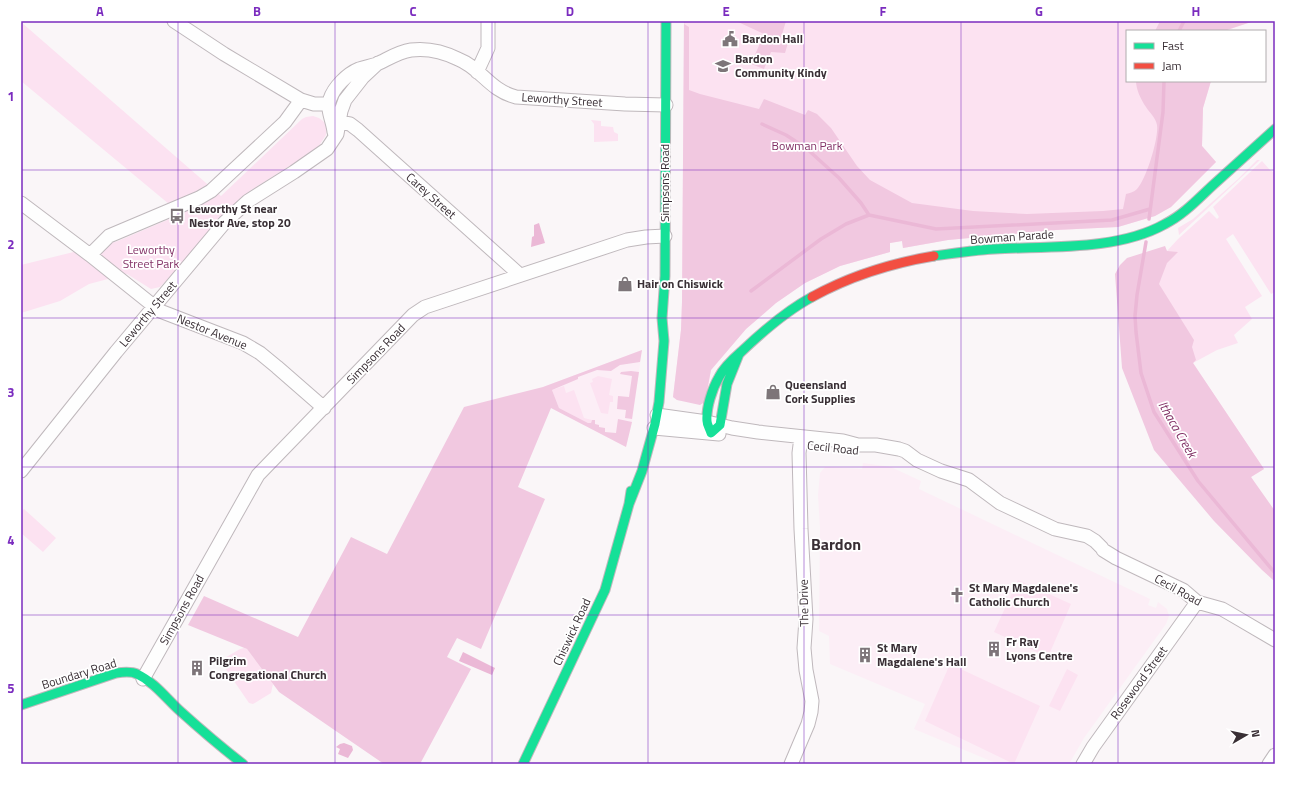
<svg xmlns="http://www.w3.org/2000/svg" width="1296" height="785" font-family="'Titillium Web',sans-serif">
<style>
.built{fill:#fceef6}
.green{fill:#fce2f1}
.forest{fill:#f1c8e0}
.water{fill:#ebb8d6}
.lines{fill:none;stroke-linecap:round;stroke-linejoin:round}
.stream{stroke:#ebb8d6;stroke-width:3.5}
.street-casing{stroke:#bfb8bc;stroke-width:15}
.fast-casing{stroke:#bfb8bc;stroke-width:11}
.jam-casing{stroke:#bfb8bc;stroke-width:11}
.street{stroke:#fefefe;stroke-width:13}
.fast{stroke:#16e098;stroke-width:9}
.jam{stroke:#f24e42;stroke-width:9}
.grid{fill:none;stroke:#7b2cbf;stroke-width:1;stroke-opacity:0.55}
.labels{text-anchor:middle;stroke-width:3.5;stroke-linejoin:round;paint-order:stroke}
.poi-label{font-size:12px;font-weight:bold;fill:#392f35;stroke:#fff;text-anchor:start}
.street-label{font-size:12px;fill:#392f35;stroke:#fff}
.park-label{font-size:12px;fill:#833267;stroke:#fff}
.water-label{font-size:13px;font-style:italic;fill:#813065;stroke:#fff}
.district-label{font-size:16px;font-weight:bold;fill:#392f35;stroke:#fff}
.neatline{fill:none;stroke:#7b2cbf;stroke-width:1.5}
.grid-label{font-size:13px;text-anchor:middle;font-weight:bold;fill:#7b2cbf}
</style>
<rect width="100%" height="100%" fill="#faf6f8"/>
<!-- built -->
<path class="built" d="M642,350l-10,72 -6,25 -75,-39 -8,-21z
M863,463l28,4 30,14 -2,8 231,110 -2,6 8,3 2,-6 9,7 2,7 -3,8 -82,114 -15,26h-71l-84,-35 11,-25 -95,-40 -1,-28 -10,-5 1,-103 -2,-33 2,-22 5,-6h5l32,2z"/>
<!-- green -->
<path class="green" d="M684,21h570l-27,9 -1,1h-99v50h84l-8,27 -1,38 14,16 -45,45 -16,9 -37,11 -62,3 -108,10 -45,8 -1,-7 -12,2v9l-50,14 -35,17 -29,20 -30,26 -35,41 -6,32 -28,-2 -4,-3 8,-67 1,-28z
M21,22l200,174 81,-77 4,-2 7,-1 6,2 5,4 3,6 -1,7 -9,14 -66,41 -36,32 -28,37 -27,28 -9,2 -24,-15 -38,10 -29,17 -39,12v-48l97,-24 63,-27 -160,-133z
M591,120l10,1v5l12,1 1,5 4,2v7l-24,1v-18z
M1257,160h3l-81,75 -1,-7 15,-9 45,-40z
M1262,161l8,9 5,3v119l-4,2 -38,-60 -7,5 36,57 -17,11 7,12 -18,16 4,8 -21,7 -24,13 71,106 -13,8 2,3 -9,6 -90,-211 13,-24 11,-12 31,-28 8,8 2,-2 -6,-10z
M598,376l14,3 -3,16 4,1v6h-3l-2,12 -7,-1 -11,-30 3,-1 -1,-3z
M564,386l2,7 8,-3 10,28 8,2 -1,3h-3l-29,-15 -7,-18z
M24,509l32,29 -13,14 -22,-19v-21z
M1018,580l53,24 -23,53 -54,-25z
M244,648l3,1 26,35 -2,9 -18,11 -4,-1 -26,-38v-6l17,-10z
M950,664l90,42 -26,58 -89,-43z
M1067,669l11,6 -18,36 -11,-5z"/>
<!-- forest -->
<path class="forest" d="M684,21h1l-1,3 5,3v63l11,4 59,15 5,-10 41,16 3,-5 9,4 14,14 26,38 13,14 42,23 61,8 54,3 76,-3 20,-2 3,-15c4,-1 8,-2 11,-5 9,-9 22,-51 20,-64 -1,-7 -8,-13 -11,-18 -5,-7 -10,-18 -10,-26h75l-8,27 -1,38 14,16 -45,45 -16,9 -37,11 -62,3 -108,10 -45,8 -1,-7 -12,2v9l-50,14 -35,17 -29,20 -30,26 -35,41 -6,32 -5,3 -23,-5 -4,-3 8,-67 1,-28z
M736,21h50l-5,17 7,5 -3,10 -14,-1 -7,17 -13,-5 13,-30z
M1160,21h94l-27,9 -1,1h-71z
M1165,246l2,5 11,1 -11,11 -8,21 35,56 -2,7 4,13 -3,3 71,106 -13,8 24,34v69h-2l-11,-10 -48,-49 -60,-71 -32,-82 -7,-94 5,-9 7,-7z
M642,350l-2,12 -20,3 -9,6 -14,-1 -19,7v2l-26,11 7,18 29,15h3l1,-3h3v4l4,1v2l6,1v4l11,1 2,-14 14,3 -6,25 -75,-39 -33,79 27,12 -64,150 -24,-11 -10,19 24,12 -51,95h-36l-105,-72 -32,-43 -59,-24 16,-29 94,41 53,-100 36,17 77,-147 79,-20z
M631,371l8,1 -7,47 -7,-1 1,-8 -9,-1 1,-13 11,1 3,-21 -12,-2 1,-2z"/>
<!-- water -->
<path class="water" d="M539,223l6,20 -14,4 1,-10 2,-1v-11z
M463,652l32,16 -3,7 -33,-14z
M344,743l8,3 1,4 -5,8 -10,-4 2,-5 -4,-2 4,-3z"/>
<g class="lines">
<!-- stream -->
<path class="stream" d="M1179,31l5,-10
M762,124l24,11 20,13 33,30 22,25 8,12
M1149,219l14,-107 1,-31
M1146,242l-9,53 -2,21 1,16 5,41 13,39 44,69 77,92
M751,291l70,-52 25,-15 23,-9 67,14 176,-9 38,-11"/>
<defs>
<path id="street" d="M174,21l50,33 77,46 13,4h15
M477,72l11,-24v-27
M335,115l4,7 11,2 8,6 162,145
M334,132c-1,-11 -8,-23 -4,-33 4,-12 17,-25 29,-30 6,-2 12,-3 18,-5 11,-5 21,-12 34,-14 16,-2 33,2 47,9 23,9 31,31 58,38l109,7 41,1
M21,203l69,52 70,56 83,32 17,10 17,14 47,41
M90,255l19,-19 90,-38 12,-7 74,-69 16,-22
M657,415l50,7 25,6 26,4 85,9 15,4h18l23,4 6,2 12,9 24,11 28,9 31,23 55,26 32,7 8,5 7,7
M654,428l65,6
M21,471l95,-119 109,-130 23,-21 46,-29 33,-23 10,-15 4,-23 4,-11 18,-23 15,-14
M1103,550l13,8 67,32 14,12 25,7 7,4 46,27
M143,679l115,-204 155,-160 12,-8 202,-67 19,-3 19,-1
M791,764l17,-40 3,-12 1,-11 -6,-31 -2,-22 2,-29 -5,-90 -2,-76 2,-16
M1083,764l10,-17 104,-145
M1269,764l6,-9"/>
<path id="fast" d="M934,256c21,-3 41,-6 61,-7 53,-3 122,2 170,-25 18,-9 32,-24 47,-38 21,-19 42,-38 63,-57
M739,354l-12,30 -7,41 -9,8c-1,-4 -4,-8 -4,-12 -1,-13 5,-32 12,-44 5,-10 14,-18 22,-25 22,-21 45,-41 71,-55
M629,504l13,-33 13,-47 4,-22 5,-61 -2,-23 3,-42 1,-255
M21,705l95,-32c7,-1 15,-2 21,1 17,8 29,24 42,36 21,19 42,37 64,54
M523,764l82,-174 24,-86 2,-13"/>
<path id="jam" d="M812,297c38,-21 80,-34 122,-41"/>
</defs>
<!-- street casing -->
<use href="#street" class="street-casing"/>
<!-- fast casing -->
<use href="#fast" class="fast-casing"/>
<!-- jam casing -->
<use href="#jam" class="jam-casing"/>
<!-- street -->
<use href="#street" class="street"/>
<!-- fast -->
<use href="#fast" class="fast"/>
<!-- jam -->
<use href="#jam" class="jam"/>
</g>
<!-- grid -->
<path class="grid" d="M178,21v743M335,21v743M492,21v743M648,21v743M804,21v743M961,21v743M1118,21v743M21,170h1254M21,318h1254M21,467h1254M21,615h1254"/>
<!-- icons -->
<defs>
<symbol id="civic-bare" viewBox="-9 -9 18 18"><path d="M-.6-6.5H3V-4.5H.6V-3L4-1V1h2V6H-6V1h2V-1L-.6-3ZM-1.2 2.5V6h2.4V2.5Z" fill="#7d7579" stroke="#fff" stroke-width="2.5" paint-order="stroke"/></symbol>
<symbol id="school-bare" viewBox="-9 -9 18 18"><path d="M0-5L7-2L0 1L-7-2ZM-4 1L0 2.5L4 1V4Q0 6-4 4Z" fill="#7d7579" stroke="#fff" stroke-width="2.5" paint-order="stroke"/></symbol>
<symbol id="bus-bare" viewBox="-9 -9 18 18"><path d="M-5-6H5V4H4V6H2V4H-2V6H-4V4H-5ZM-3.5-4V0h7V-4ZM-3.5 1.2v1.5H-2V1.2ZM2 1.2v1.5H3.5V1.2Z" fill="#7d7579" stroke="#fff" stroke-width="2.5" paint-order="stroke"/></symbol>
<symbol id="shop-bare" viewBox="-9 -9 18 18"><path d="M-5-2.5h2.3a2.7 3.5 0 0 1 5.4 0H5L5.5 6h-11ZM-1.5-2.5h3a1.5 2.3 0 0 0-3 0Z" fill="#7d7579" stroke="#fff" stroke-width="2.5" paint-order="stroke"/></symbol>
<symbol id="church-bare" viewBox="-9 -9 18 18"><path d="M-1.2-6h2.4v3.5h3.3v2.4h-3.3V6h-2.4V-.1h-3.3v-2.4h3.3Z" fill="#7d7579" stroke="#fff" stroke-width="2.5" paint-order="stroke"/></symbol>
<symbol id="building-bare" viewBox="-9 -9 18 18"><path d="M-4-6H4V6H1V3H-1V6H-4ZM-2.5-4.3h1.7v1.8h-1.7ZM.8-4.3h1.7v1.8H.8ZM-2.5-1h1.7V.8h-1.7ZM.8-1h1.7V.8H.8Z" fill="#7d7579" stroke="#fff" stroke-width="2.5" paint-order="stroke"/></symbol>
</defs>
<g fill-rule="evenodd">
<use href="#civic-bare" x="719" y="28" width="22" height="22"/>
<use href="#school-bare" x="712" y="55" width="22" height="22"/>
<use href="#bus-bare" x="166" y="205" width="22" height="22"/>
<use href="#shop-bare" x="614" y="273" width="22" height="22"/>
<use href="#shop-bare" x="762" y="381" width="22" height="22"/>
<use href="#church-bare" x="946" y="584" width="22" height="22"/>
<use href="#building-bare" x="983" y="638" width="22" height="22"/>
<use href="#building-bare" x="854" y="644" width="22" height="22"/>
<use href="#building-bare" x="186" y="657" width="22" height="22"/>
</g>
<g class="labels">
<!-- poi labels -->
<g class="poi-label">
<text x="742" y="43">Bardon Hall</text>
<text x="735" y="63">Bardon<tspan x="735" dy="14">Community Kindy</tspan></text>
<text x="189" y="213">Leworthy St near<tspan x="189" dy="14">Nestor Ave, stop 20</tspan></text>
<text x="637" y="288">Hair on Chiswick</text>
<text x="785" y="389">Queensland<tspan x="785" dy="14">Cork Supplies</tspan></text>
<text x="969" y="592">St Mary Magdalene's<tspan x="969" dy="14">Catholic Church</tspan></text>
<text x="1006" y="646">Fr Ray<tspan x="1006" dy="14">Lyons Centre</tspan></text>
<text x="877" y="652">St Mary<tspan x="877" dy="14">Magdalene's Hall</tspan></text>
<text x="209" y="665">Pilgrim<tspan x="209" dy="14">Congregational Church</tspan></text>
</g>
<!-- street labels -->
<g class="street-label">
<text transform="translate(562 100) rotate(4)" y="4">Leworthy Street</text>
<text transform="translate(665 183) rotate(-90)" y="4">Simpsons Road</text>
<text transform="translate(431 196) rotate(42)" y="4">Carey Street</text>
<text transform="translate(1012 237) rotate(-4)" y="4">Bowman Parade</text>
<text transform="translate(148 314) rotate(-50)" y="4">Leworthy Street</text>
<text transform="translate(212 332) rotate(22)" y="4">Nestor Avenue</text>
<text transform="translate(376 354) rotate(-46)" y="4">Simpsons Road</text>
<text transform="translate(833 448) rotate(6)" y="4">Cecil Road</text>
<text transform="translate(1178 590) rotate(29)" y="4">Cecil Road</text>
<text transform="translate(804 603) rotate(-91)" y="4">The Drive</text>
<text transform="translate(182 610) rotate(-61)" y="4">Simpsons Road</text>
<text transform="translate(572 632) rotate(-65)" y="4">Chiswick Road</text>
<text transform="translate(79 674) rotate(-17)" y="4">Boundary Road</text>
<text transform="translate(1139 683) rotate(-54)" y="4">Rosewood Street</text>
</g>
<!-- park labels -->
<g class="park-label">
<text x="807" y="150">Bowman Park</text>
<text x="151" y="254">Leworthy<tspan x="151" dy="14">Street Park</tspan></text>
</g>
<!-- water labels -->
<g class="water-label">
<text transform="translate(1178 429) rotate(60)" y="5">Ithaca Creek</text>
</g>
<!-- district labels -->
<g class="district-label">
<text x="836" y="550">Bardon</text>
</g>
</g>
<!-- border -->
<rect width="1296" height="785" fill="none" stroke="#ffffff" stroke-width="44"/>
<!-- legend -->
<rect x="1126" y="30" width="140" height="52" fill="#ffffff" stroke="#b0acae"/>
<rect x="1134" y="43" width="20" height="6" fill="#16e098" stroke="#b0acae"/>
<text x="1162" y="50" font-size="12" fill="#392f35">Fast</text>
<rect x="1134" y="63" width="20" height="6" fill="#f24e42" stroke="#b0acae"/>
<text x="1162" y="70" font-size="12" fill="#392f35">Jam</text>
<!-- north arrow -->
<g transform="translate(1246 735) rotate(81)" stroke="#ffffff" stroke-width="3" paint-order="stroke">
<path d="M0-3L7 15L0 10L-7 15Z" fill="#392f35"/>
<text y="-6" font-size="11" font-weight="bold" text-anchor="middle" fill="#392f35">N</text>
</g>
<rect x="22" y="22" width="1252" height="741" class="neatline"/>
<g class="grid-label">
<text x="100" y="16">A</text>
<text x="257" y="16">B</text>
<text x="413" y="16">C</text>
<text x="570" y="16">D</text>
<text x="726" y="16">E</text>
<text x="883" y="16">F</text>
<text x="1039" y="16">G</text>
<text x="1196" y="16">H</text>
<text x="11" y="101">1</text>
<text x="11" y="249">2</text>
<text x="11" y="397">3</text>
<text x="11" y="545">4</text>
<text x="11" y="693">5</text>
</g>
</svg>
